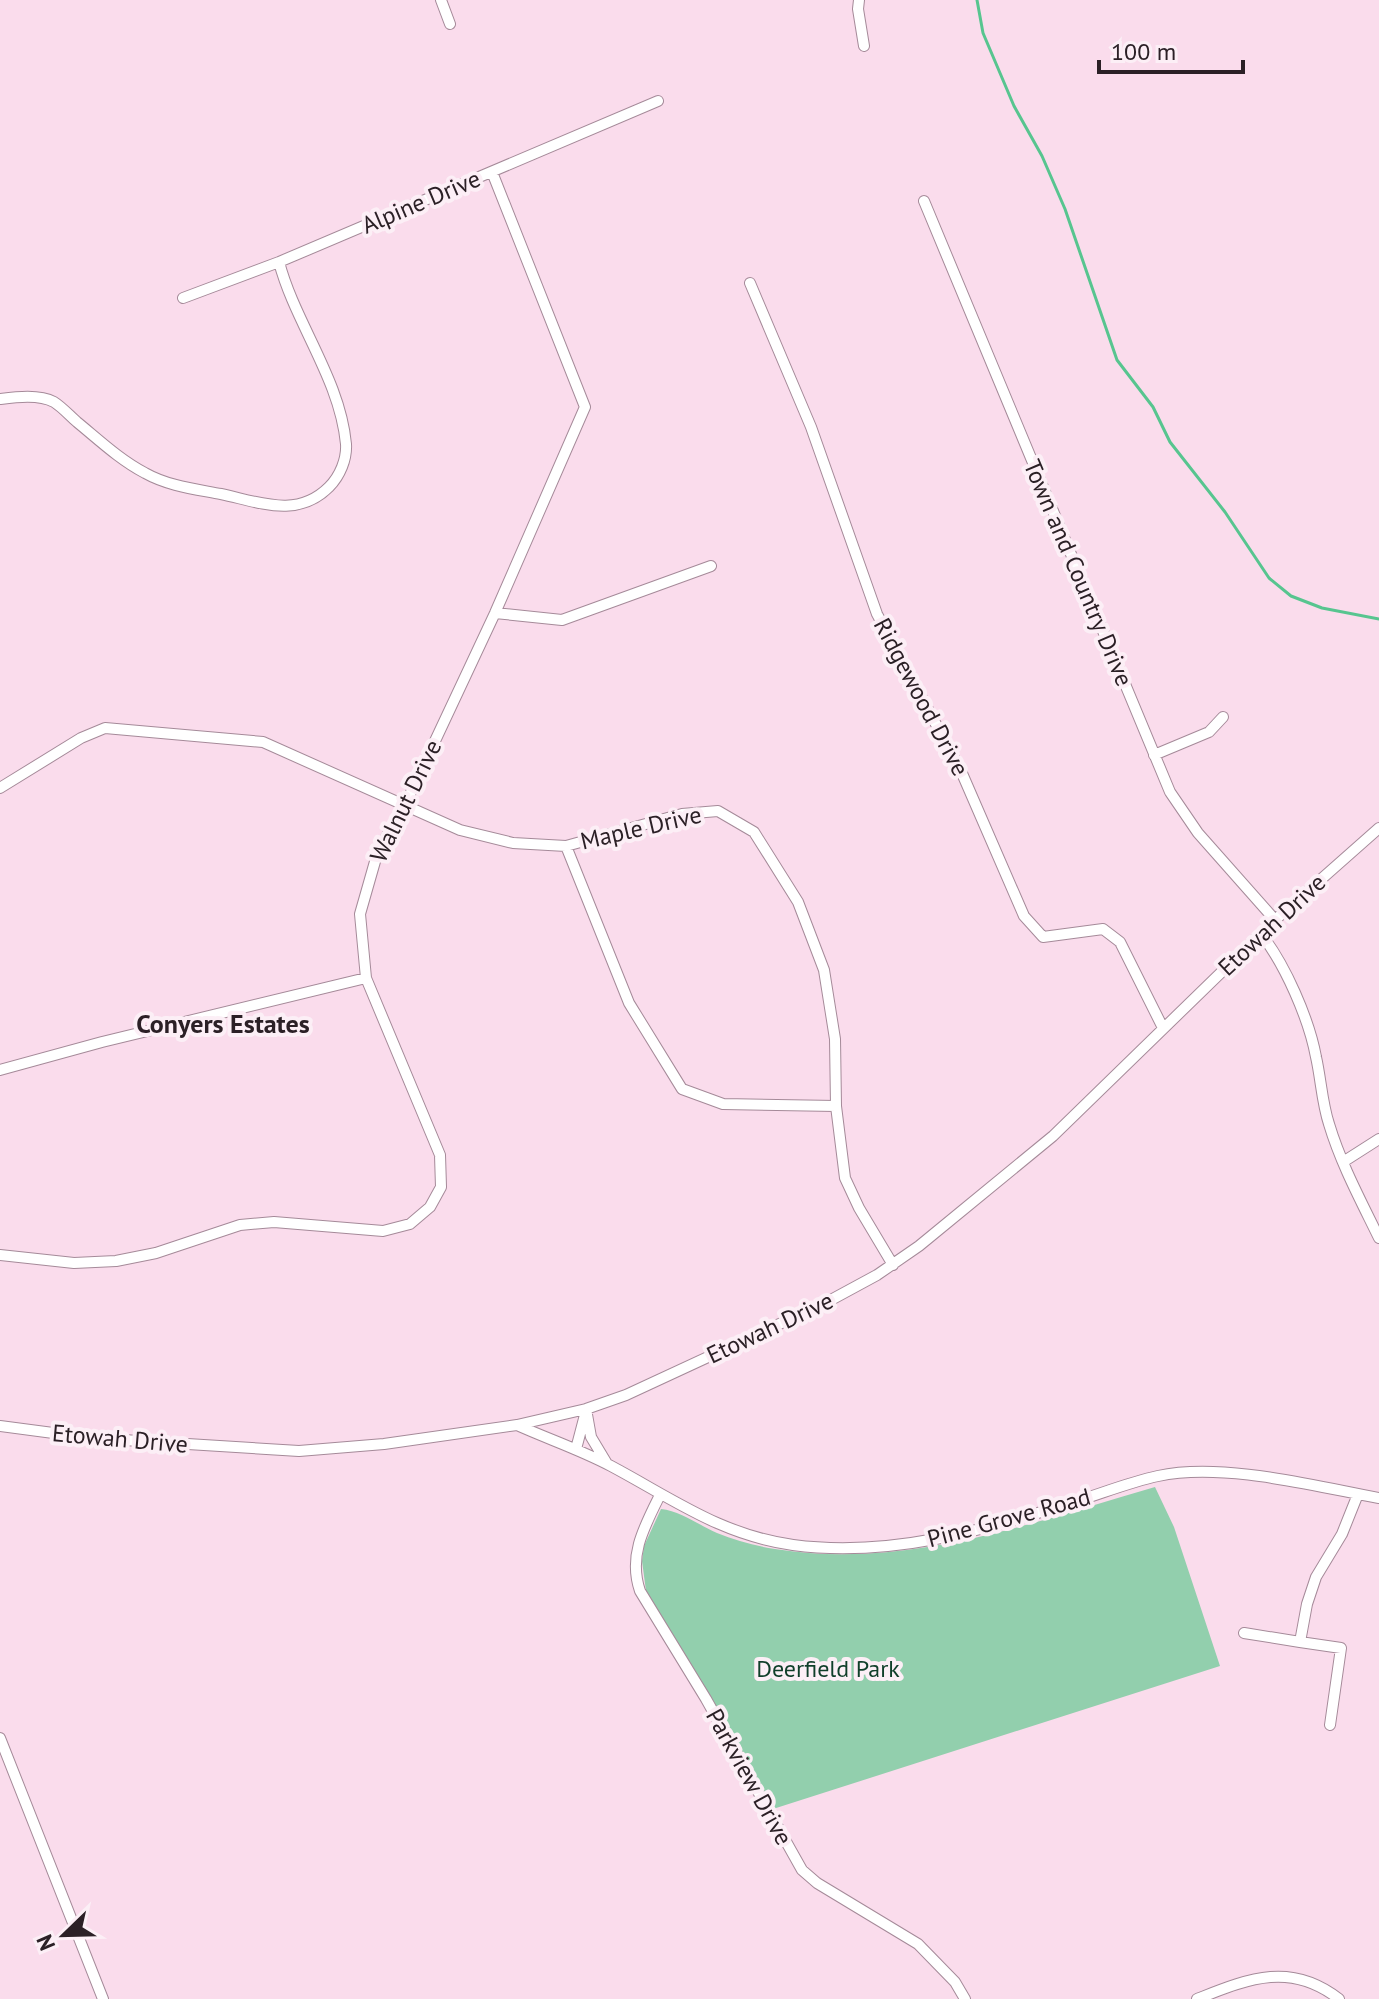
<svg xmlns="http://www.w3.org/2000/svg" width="1379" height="1999" font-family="'PT Sans',sans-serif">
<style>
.green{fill:#92cfad}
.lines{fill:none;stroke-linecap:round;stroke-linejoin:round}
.stream{stroke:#57c58f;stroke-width:3}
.minor-casing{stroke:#a58a99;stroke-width:12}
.minor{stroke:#fff;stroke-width:10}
.labels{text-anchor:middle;stroke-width:8;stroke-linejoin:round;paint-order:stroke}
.street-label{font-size:24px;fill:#2b2026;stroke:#fceff6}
.park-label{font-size:24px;fill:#103f2a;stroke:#fceff6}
.neighbourhood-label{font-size:26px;font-weight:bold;fill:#2b2026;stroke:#fceff6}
</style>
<rect width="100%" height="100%" fill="#fadcec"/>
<!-- green -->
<path class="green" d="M1155,1487l19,40 46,139 -447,143 -63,-114 -64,-104 -4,-30 2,-15 17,-37c19,2 38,16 56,24 18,7 38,13 58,16 131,21 256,-26 380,-62z"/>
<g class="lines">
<!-- stream -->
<path class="stream" d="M977,0l6,33 31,73 28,50 23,53 52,151 36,47 17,35 55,70 44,66 22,18 31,12 57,11"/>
<defs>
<path id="minor" d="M441,0l9,24
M859,0l-1,9 6,37
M924,201l246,591 28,41 77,87
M750,283l61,144 66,187 84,157 63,145 19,21 60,-8 17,13 43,86
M183,298l96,-36 379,-161
M0,399c16,-2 39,-5 54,3 8,5 16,14 23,20 22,18 43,38 68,51 23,13 50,16 76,21 38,8 76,25 108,-7 11,-11 18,-28 17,-43 -6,-65 -51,-121 -67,-182
M495,613l67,7 149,-54
M1154,755l55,-23 14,-15
M0,788l81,-50 24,-10 158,14 197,88 53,13 53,3 116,-32 36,-3 36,21 44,70 26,68 11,69 1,67 9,72 14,30 34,57
M566,846l63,157 53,86 41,15 113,2
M1261,934c24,30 48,85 55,123 5,22 6,46 13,67 12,40 32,77 50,114
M0,1070l102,-28 264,-64
M1343,1162l36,-23
M0,1255l74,8 42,-2 40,-8 84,-28 34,-3 109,9 27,-7 20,-17 11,-20 -1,-32 -74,-177 -6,-64 18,-63 27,-46 90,-192 90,-206 -93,-235
M586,1409l5,28 15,25
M517,1425c31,14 64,25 94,41 62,33 110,69 182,79 97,13 192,-15 284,-44 26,-8 53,-19 81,-25 64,-14 156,10 221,22
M0,1426l91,12 208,13 85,-7 133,-19 69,-16 40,-14 203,-94 48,-26 42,-29 134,-110 222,-216 104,-92
M576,1449l10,-38
M660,1495c-16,32 -32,61 -20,96l66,108 96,171 15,13 101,61 37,38 10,17
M1244,1633l56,9 7,-38 9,-27 26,-43 16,-40
M1300,1642l41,6 -11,77
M0,1738l103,261
M1197,1999c51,-20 93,-38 142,0"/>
</defs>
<!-- minor casing -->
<use href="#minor" class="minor-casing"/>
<!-- minor -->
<use href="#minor" class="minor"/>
</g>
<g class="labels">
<!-- street labels -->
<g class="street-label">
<text transform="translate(421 202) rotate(-23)" y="8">Alpine Drive</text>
<text transform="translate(1078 573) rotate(67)" y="8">Town and Country Drive</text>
<text transform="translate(921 697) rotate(62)" y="8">Ridgewood Drive</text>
<text transform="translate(406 801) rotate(-64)" y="8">Walnut Drive</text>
<text transform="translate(641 828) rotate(-13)" y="8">Maple Drive</text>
<text transform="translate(1272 925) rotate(-43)" y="8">Etowah Drive</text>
<text transform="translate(770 1328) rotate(-25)" y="8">Etowah Drive</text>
<text transform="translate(120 1439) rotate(5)" y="8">Etowah Drive</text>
<text transform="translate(1009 1518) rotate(-15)" y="8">Pine Grove Road</text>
<text transform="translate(749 1777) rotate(61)" y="8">Parkview Drive</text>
</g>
<!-- park labels -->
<g class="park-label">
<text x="828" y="1677">Deerfield Park</text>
</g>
<!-- neighbourhood labels -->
<g class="neighbourhood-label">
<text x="223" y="1033">Conyers Estates</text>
</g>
</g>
<!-- north arrow -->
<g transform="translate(64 1935) rotate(247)" stroke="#fceff6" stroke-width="6" paint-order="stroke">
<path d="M0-6L14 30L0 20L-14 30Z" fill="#2b2026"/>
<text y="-12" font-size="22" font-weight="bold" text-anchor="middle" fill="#2b2026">N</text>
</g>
<!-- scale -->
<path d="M1099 60v12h144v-12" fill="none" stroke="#2b2026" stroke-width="4"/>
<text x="1111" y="60" font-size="24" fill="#2b2026" stroke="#fceff6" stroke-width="6" paint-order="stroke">100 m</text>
</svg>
